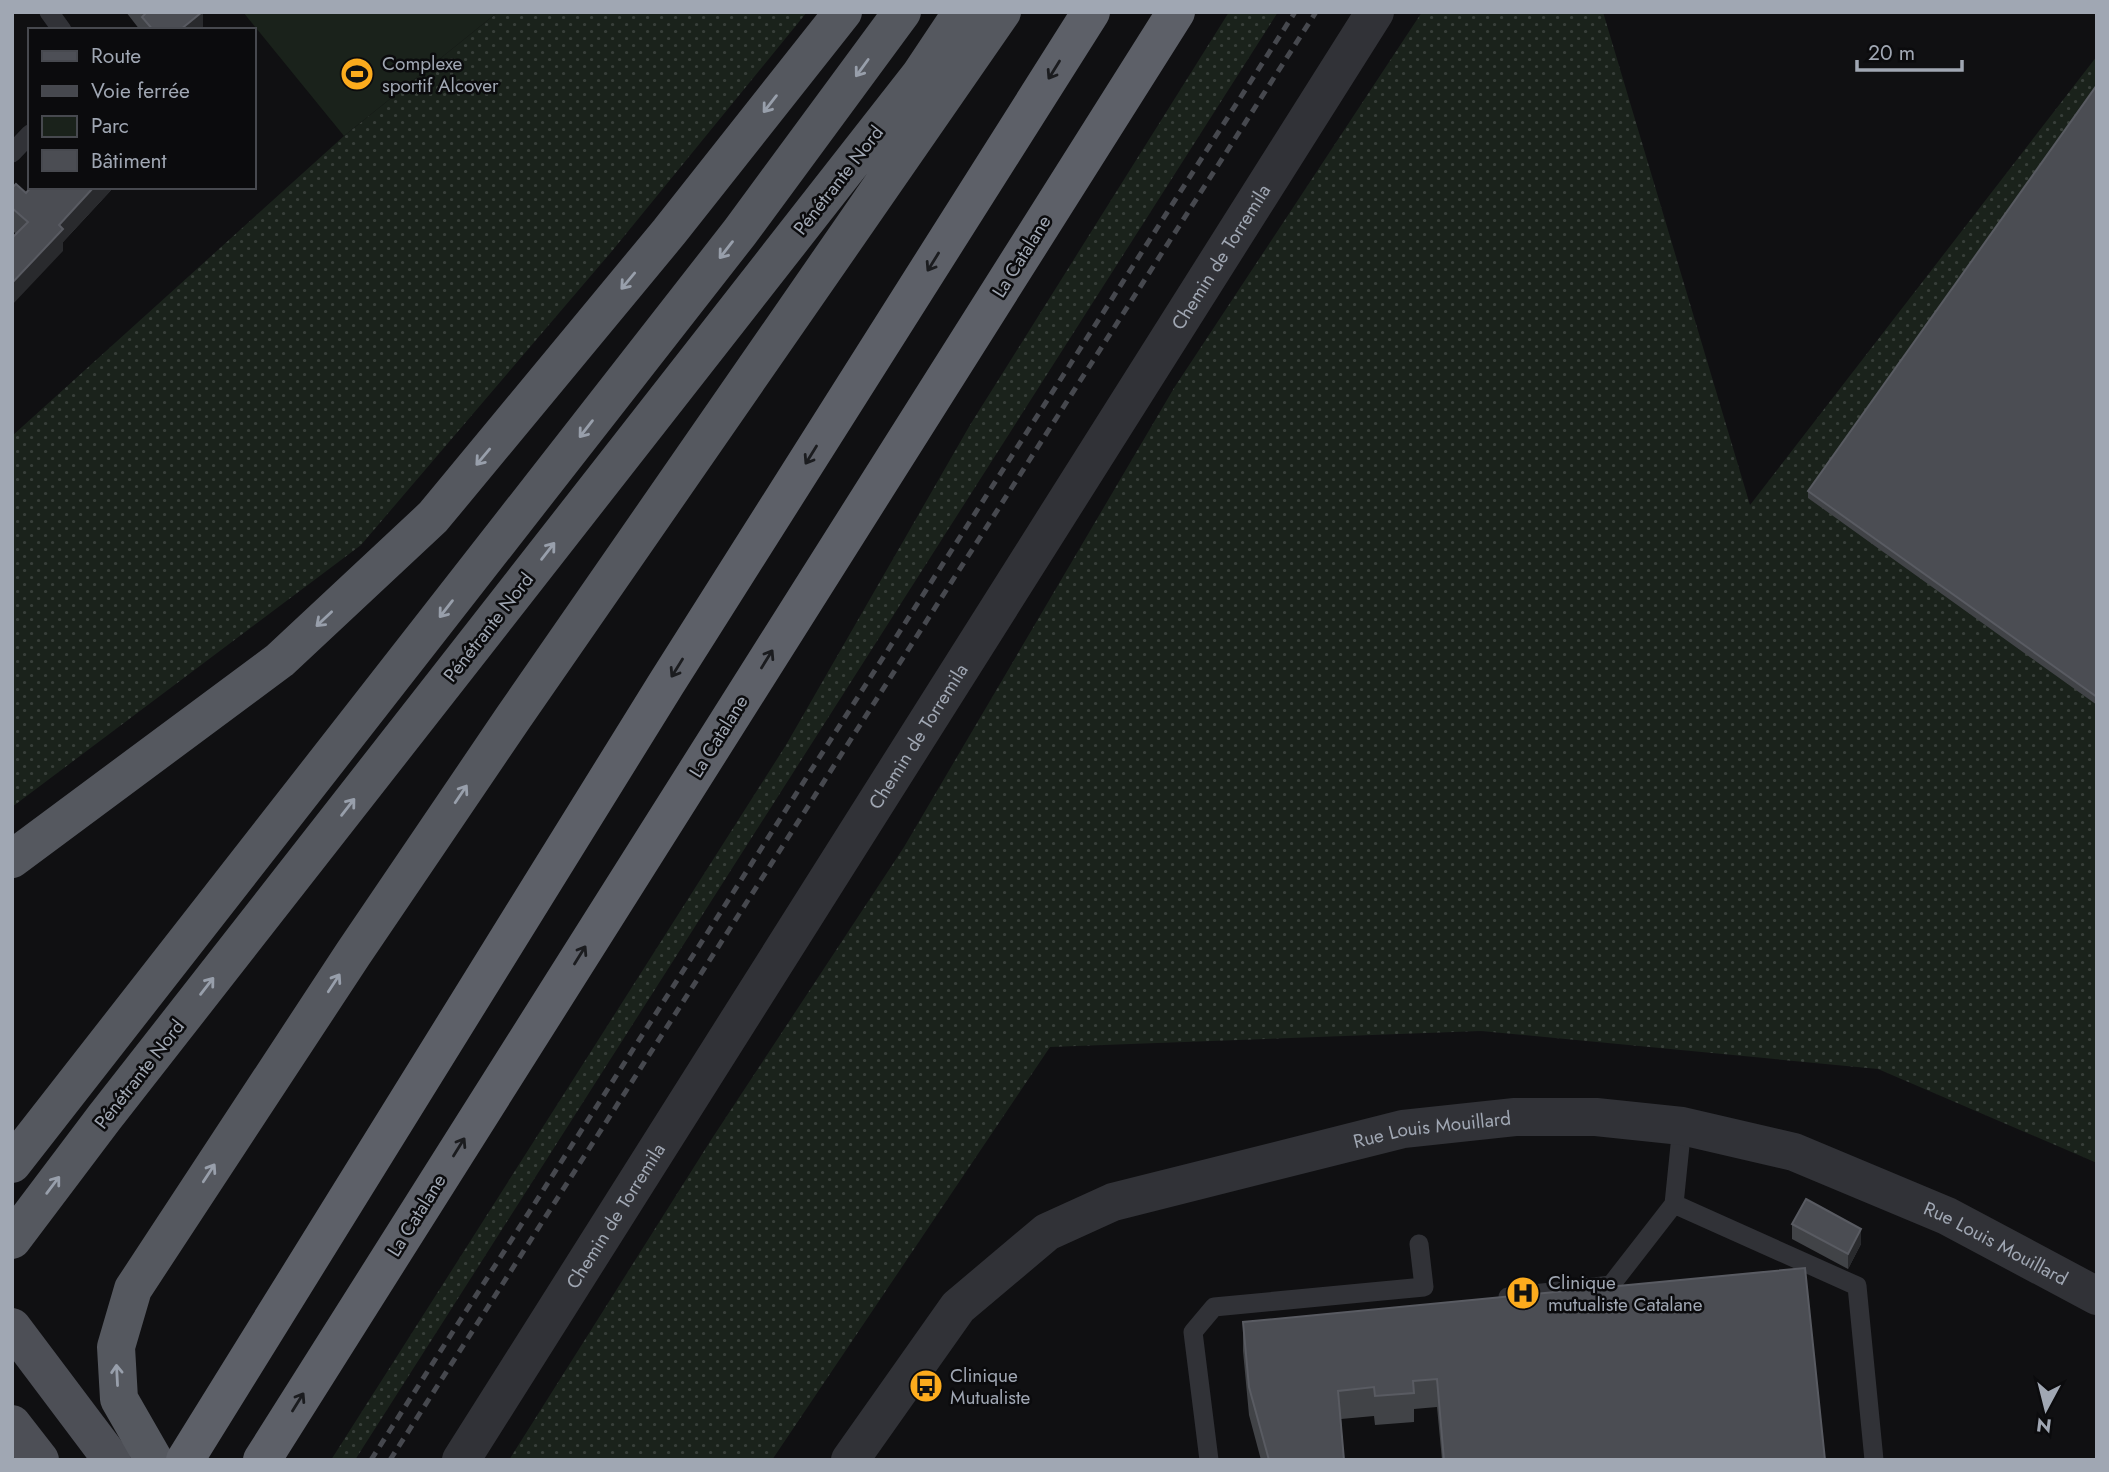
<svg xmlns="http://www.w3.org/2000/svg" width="2109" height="1472" font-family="Jost,sans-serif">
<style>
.green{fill:url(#green-dots)}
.pitch{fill:#1a221b}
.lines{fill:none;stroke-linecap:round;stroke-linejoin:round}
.service{stroke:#313237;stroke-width:19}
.minor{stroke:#313237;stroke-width:38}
.primary{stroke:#4d4f56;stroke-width:38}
.trunk{stroke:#55585f;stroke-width:38}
.motorway{stroke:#5d6068;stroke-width:38}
.rail{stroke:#46484e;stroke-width:5;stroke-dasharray:9 7;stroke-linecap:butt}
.wall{fill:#414347}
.shaded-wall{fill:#292a2d}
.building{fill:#4b4d53;stroke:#595b62;stroke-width:2}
.oneway{stroke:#989fab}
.oneway2{stroke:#1b1c1f}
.labels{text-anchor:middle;stroke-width:5;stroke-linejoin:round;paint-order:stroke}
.poi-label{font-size:19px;fill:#a0a7b3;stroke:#0b0b0d;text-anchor:start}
.street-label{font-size:19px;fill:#a0a7b3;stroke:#0b0b0d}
</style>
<defs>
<pattern id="green-dots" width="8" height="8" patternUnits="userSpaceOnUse" patternTransform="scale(1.75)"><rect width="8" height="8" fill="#1a221b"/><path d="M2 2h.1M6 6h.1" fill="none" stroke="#383f3a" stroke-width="1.8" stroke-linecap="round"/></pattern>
</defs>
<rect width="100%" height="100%" fill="#101012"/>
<!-- green -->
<path class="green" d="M498,12h309l-195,239 -251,294 -349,262v-371l332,-300z
M1229,12h49l-923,1448h-24l455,-715 184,-320z
M1422,12h181l147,493 347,-449v1107l-219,-94 -397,-38 -431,16 -278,413h-263l202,-320 193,-293 270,-459z"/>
<!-- pitch -->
<path class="pitch" d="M243,12h255l-154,124z"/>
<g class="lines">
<!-- service -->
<path class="service" d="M49,12l13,18
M12,153l18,-19
M1682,1126l-8,78 183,82 17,174
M1508,1297l103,-12 63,-81
M1209,1460l-16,-128 21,-25 210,-20 -5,-43"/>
<!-- minor -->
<g class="minor">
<path id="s1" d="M461,1460l914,-1448"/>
<path id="s2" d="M850,1460l108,-153 89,-75 66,-30 290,-73 112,-12h81l86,9 112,26 153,64 150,80"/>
</g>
<!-- primary -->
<path class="primary" d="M12,1327l100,133
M12,1424l28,36"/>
<!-- trunk -->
<path class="trunk" d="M12,859l268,-199 153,-143 236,-285 174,-220
M12,1164l728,-932 162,-220
M12,1240l92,-122 816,-1043 42,-63
M154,1460l-35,-61 -3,-52 17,-58 220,-335 160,-236 489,-706"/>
<!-- motorway -->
<path class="motorway" d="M185,1460l481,-776 425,-672
M262,1460l914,-1448"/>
<!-- rail -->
<path class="rail" d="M371,1460l924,-1448
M390,1460l926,-1448"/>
</g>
<!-- wall -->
<path class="wall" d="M126,12h77v18h-63z
M2097,85v620l-289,-207v-7z
M31,187h83l-51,55v9l-47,-17 -4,-4v-42l14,5z
M1792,1224l69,20 -13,25 -56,-30z
M1243,1322l582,138h-383l-5,-53 -23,2v13l-39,3 -1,-9 -33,3 3,41h-83l-12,-45 -6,-64z"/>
<!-- shaded-wall -->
<path class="shaded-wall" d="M202,12h1v18h-23z
M94,187h20l-51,55v9l-51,54v-22l47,-58z
M1861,1229v15l-13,25v-15z"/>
<!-- building -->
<path class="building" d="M143,12h59l-22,18h-27l-11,-13 3,-3z
M2097,85v612l-289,-206z
M16,184l10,9 5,-6h63l-35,38 4,4 -51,54v-45l16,-16 -16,-14v-20z
M1806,1199l55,30 -13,25 -56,-30z
M1805,1268l20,192h-381l-7,-81 -24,2 1,12 -39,3 -1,-9 -36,4 6,69h-75l-20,-73 -6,-65z"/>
<!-- one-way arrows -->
<defs><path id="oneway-shaft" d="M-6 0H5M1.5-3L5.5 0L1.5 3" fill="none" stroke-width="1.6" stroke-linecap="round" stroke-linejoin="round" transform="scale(1.75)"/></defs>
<g class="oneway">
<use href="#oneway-shaft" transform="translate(862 68) rotate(126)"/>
<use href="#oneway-shaft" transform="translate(770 104) rotate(128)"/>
<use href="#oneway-shaft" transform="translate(726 250) rotate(128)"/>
<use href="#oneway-shaft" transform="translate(628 281) rotate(130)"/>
<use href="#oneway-shaft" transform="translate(586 429) rotate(128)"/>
<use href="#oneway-shaft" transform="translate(483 457) rotate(130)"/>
<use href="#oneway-shaft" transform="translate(548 551) rotate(-52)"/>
<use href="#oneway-shaft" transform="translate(446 609) rotate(128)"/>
<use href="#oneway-shaft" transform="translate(324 619) rotate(137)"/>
<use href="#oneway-shaft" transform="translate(461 794) rotate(-56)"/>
<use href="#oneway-shaft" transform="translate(348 807) rotate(-52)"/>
<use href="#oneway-shaft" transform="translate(334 983) rotate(-57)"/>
<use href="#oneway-shaft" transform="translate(207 986) rotate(-52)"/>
<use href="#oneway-shaft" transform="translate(209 1173) rotate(-57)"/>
<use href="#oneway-shaft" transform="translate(53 1185) rotate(-53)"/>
<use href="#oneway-shaft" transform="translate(117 1375) rotate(-93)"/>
</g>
<g class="oneway2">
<use href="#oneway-shaft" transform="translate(1054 70) rotate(122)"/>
<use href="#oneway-shaft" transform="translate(933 262) rotate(122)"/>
<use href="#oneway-shaft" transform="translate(811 455) rotate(122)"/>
<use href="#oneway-shaft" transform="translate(767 659) rotate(-58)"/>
<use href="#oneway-shaft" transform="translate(677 668) rotate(122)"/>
<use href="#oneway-shaft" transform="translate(580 955) rotate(-58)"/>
<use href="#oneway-shaft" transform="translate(459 1147) rotate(-58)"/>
<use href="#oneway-shaft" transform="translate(298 1402) rotate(-58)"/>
</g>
<!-- icons -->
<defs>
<symbol id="stadium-disc" viewBox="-11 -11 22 22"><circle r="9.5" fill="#fcab1d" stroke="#0b0b0d"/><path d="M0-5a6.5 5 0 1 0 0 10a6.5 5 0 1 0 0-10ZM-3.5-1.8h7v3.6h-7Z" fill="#111"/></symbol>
<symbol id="hospital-disc" viewBox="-11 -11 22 22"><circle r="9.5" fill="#fcab1d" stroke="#0b0b0d"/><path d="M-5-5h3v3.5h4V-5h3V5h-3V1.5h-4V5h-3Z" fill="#111"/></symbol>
<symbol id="bus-disc" viewBox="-11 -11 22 22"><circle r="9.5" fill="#fcab1d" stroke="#0b0b0d"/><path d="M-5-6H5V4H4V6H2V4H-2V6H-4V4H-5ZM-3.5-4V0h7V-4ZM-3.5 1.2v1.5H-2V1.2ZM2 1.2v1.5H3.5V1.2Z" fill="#111"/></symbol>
</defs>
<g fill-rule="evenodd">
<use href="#stadium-disc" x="338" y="55" width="38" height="38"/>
<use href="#hospital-disc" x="1504" y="1274" width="38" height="38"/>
<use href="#bus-disc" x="907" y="1367" width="38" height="38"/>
</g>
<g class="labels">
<!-- poi labels -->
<g class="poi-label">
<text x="382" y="70">Complexe<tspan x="382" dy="22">sportif Alcover</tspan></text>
<text x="1548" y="1289">Clinique<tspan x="1548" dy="22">mutualiste Catalane</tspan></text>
<text x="950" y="1382">Clinique<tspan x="950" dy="22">Mutualiste</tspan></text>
</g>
<!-- street labels -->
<g class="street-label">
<text transform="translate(838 180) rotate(-52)" y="7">Pénétrante Nord</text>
<text transform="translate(1021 256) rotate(-58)" y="7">La Catalane</text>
<text dy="7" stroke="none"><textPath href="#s1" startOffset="1423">Chemin de Torremila</textPath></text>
<text transform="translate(488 627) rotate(-52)" y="7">Pénétrante Nord</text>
<text transform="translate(718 736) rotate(-58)" y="7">La Catalane</text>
<text dy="7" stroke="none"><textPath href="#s1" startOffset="856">Chemin de Torremila</textPath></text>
<text transform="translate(139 1074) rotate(-52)" y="7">Pénétrante Nord</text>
<text dy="7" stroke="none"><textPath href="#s2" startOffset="704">Rue Louis Mouillard</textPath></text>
<text transform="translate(416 1215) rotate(-58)" y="7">La Catalane</text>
<text dy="7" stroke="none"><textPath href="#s1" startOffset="289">Chemin de Torremila</textPath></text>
<text dy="7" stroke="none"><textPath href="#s2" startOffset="1292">Rue Louis Mouillard</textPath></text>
</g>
</g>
<!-- border -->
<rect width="2109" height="1472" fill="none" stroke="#a0a7b3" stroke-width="28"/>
<!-- legend -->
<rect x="28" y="28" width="228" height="161" fill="#0b0b0d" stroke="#47494f" stroke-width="2"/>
<rect x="42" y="51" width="35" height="10" fill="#4d4f56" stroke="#47494f" stroke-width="2"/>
<text x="91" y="63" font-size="21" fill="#a0a7b3">Route</text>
<rect x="42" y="86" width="35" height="10" fill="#46484e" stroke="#47494f" stroke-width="2"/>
<text x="91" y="98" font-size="21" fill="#a0a7b3">Voie ferrée</text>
<rect x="42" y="116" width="35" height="21" fill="#1a221b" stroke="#47494f" stroke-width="2"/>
<text x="91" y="133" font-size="21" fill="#a0a7b3">Parc</text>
<rect x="42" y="150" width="35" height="21" fill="#4b4d53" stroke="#47494f" stroke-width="2"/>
<text x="91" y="168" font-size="21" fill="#a0a7b3">Bâtiment</text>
<!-- north arrow -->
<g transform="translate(2046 1409) rotate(187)" stroke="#0b0b0d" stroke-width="5" paint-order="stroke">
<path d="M0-5L12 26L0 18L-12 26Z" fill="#a0a7b3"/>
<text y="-10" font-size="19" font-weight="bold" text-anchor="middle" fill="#a0a7b3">N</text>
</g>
<!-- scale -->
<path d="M1857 60v10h105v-10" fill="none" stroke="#a0a7b3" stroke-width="3.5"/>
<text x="1868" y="60" font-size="21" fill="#a0a7b3" stroke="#0b0b0d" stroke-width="5" paint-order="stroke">20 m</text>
</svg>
